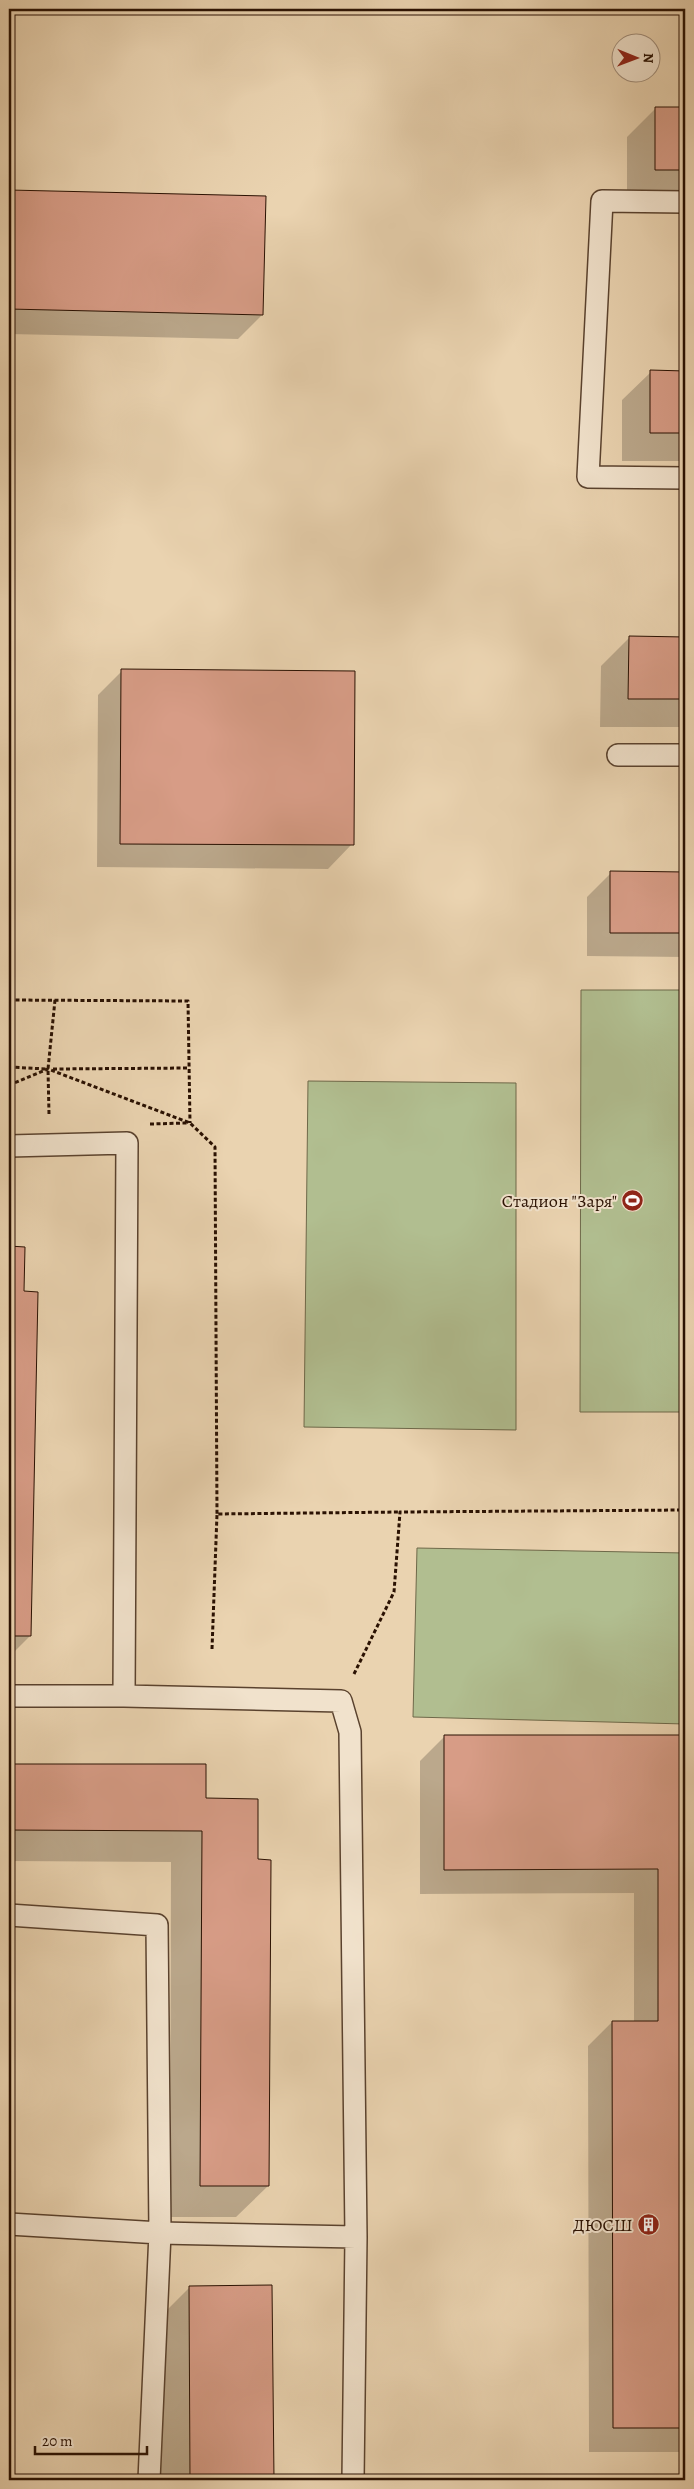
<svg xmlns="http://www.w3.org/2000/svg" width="694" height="2489" font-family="Alegreya,serif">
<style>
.green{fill:#b1be90;stroke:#6e6849}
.shadow{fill:#0003}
.building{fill:#d79c86;stroke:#2a1102}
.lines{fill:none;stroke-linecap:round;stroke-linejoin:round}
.lane-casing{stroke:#5a422e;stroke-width:24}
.path{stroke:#2a1102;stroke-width:3;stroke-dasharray:4 2.5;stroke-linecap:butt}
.lane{stroke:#f1e2cc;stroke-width:21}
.labels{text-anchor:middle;stroke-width:4;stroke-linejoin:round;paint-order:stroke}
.poi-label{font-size:18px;fill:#2a1102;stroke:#f1e2cc;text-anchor:end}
</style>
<rect width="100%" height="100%" fill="#ead3b0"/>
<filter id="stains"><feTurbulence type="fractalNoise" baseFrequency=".004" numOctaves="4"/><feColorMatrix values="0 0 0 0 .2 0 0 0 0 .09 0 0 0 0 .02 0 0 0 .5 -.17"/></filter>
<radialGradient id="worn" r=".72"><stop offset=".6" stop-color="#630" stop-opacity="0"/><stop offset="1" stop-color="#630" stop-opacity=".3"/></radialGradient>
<!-- green -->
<path class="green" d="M581,990h104v422h-105z
M308,1081l208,2v347l-212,-3z
M417,1548l268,5v171l-272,-7z"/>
<!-- shadow -->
<path class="shadow" d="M656,108h29v90h-58v-61z
M9,192l256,6 -3,117 -24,24 -229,-5z
M651,372h34v89h-63v-61z
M629,638h56v89h-85l1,-61z
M122,671l230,173 -24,25 -231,-2 1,-172z
M611,873h74v84l-98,-1v-59z
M9,1248h15l-1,45 7,343 -21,21z
M685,1736v716h-96l-1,-406 24,-24h22v-129l-214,1v-133l24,-24z
M9,1765l196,1v34l52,61 11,325 -32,31h-66l1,-355 -162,-1z
M271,2287l2,193h-114l-1,-161 31,-31z"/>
<!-- building -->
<path class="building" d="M655,107h30v63h-30z
M9,190l257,6 -3,119 -254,-6z
M650,370l35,1v62h-35z
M629,636l56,1v62h-57z
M121,669l234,2 -1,174 -234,-1z
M610,871l75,1v61h-75z
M9,1246l16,1 -1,44 14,1 -7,344h-22z
M444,1735h241v693h-72l-1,-407h46v-152l-214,1z
M9,1764h197v34l52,1v60l13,1 -2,326h-69l2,-355 -193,-1z
M272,2285l2,195h-84l-1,-194z"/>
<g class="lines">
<defs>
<path id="lane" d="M685,202l-83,-1 -14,276 97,1
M618,755h67
M9,1146l118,-3 -3,553 217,5 9,31 6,505 -3,243
M9,1696h115
M9,1915l148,10 3,308 -151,-9
M149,2480l11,-247 196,4"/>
</defs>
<!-- lane casing -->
<use href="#lane" class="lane-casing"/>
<!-- path -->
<path class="path" d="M9,1000l179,1 2,122
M9,1067l37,2
M53,1069l136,-1
M9,1085l39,-16 142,54 25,24 2,367
M49,1114l-1,-45 7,-69
M150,1124l37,-1
M212,1649l5,-135 183,-2
M354,1674l40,-82 6,-80 285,-2"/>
<!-- lane -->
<use href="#lane" class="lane"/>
</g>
<!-- icons -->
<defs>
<symbol id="stadium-disc" viewBox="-11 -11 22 22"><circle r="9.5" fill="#8f2418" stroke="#f1e2cc"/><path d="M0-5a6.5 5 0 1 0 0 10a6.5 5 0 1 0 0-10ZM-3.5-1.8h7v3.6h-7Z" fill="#fff"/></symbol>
<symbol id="building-disc" viewBox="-11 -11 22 22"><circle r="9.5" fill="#8f2418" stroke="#f1e2cc"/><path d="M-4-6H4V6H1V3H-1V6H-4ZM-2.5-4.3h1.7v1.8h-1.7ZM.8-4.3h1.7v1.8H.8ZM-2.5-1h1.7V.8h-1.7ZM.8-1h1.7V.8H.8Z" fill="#fff"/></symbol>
</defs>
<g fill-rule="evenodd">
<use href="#stadium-disc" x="620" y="1188" width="25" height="25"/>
<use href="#building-disc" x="636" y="2212" width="25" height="25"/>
</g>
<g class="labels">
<!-- poi labels -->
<g class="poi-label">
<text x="617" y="1207">Стадион "Заря"</text>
<text x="633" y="2231">ДЮСШ</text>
</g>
</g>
<!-- margin -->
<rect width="694" height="2489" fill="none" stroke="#ead3b0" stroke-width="30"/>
<rect x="10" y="10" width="674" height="2469" fill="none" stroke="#2a1102" stroke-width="2.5"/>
<rect x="15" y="15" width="664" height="2459" fill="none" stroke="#2a1102"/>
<!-- north arrow -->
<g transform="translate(636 58) rotate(91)"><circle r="24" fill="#f1e2cc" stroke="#a18e7b"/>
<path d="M0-4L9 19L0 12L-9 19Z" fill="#8f2418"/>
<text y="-8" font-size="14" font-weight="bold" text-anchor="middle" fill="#2a1102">N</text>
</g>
<!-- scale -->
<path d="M35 2446v8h112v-8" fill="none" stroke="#2a1102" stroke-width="2.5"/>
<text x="42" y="2446" font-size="15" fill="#2a1102" stroke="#f1e2cc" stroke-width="4" paint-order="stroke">20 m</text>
<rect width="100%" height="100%" filter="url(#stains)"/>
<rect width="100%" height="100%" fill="url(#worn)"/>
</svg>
